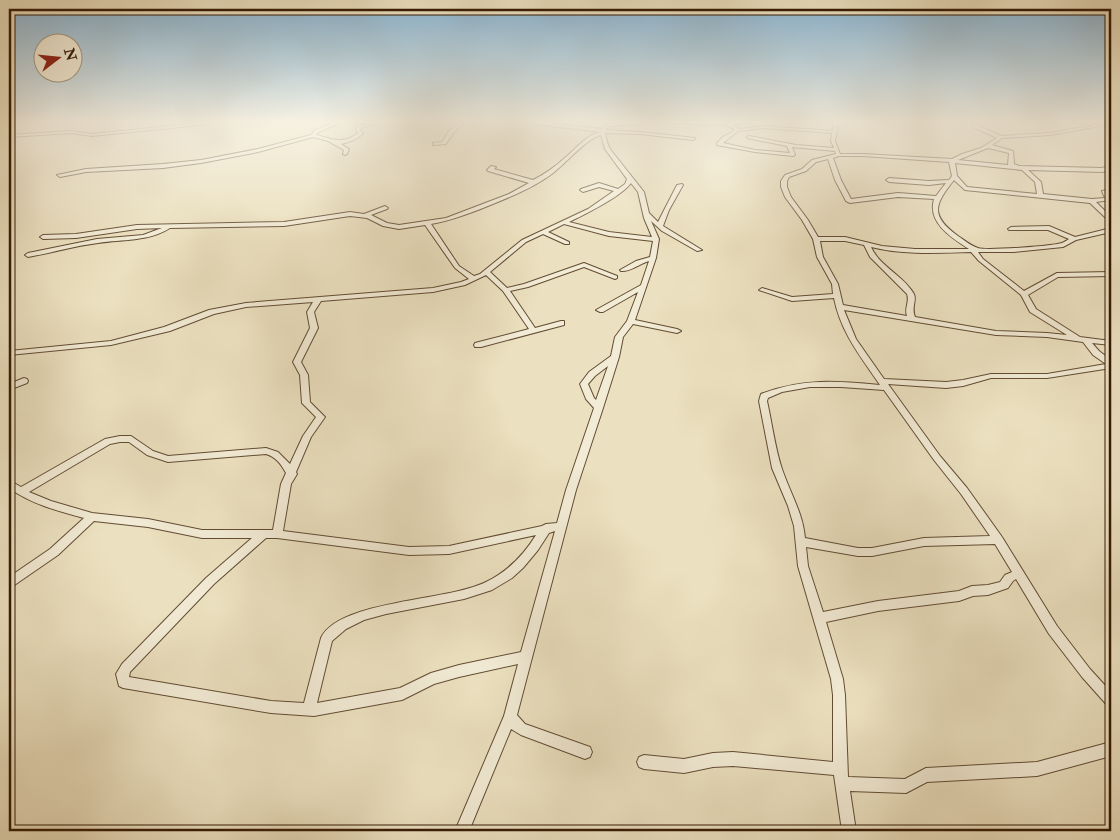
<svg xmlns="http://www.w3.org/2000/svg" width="1120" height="840" font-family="'IM FELL Double Pica',serif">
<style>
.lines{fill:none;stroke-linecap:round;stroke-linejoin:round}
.minor-casing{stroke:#624c34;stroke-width:2}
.minor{fill:#f2ebd5;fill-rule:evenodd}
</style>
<rect width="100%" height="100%" fill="#ebe0bf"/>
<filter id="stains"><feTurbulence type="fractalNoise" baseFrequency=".004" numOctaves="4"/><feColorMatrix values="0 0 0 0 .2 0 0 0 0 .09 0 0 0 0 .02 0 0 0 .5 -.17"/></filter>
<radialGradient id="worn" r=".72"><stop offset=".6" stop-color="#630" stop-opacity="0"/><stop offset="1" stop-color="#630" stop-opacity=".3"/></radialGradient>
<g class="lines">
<defs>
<path id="minor" d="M209,122h13l-2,1 -128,13 -21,-3 -62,4v-2l62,-4 21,3z
M336,122h6l-23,10 -3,3c17,4 27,10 42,-2l-2,-3 1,-4 16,-4h6l-18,6 -1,2 3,3c-6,7 -14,9 -22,11l8,5 -2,5 -2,1 -2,-1 1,-4 -16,-9 -15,-4 -55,15 -57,11 -38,5 -77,4 -26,5 -3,-2 29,-6 77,-5 38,-4 57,-11 53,-14 4,-5z
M460,122h5l-12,11 -7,11 -13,1v-2l9,-1 7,-11z
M525,122h12l64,7 8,-7h5l-1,1 48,-1 -2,1 -50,3 -4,4 35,2 55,6v1l-2,1 -53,-6 -35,-1 2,9 3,7 34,43 5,21 9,9 19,-37 5,-1 1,1 -14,25 -6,16 39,24 -5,1 -35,-20 -11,-10 8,18 -3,19 -21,62 42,9 4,2 -4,2 -44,-9 -10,13 -4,20 -16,51 -27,82 -59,225 8,9 65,23 2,5 -2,5 -5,2 -64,-24 -10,-6 -42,102h-14l49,-115 14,-52 -59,13 -25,7 -32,16 -88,16 -43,-3 -148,-25 -4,-2 -3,-12 6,-10 84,-86 46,-40h-50l-54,-11 -54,-6 -36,34 -45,31 -4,1v-10l41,-28 34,-31c-26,-7 -53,-14 -75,-30v-8l12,7 84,-48 15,-3h11l22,15 15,5 98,-8 12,4 12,12 13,-28 13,-19 -14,-14 -2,-28 -7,-13 17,-34 -3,-16 6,-10 -67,5 -32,7 -44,17 -59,14 -102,10v-4l102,-10 53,-14 45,-17 37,-7 187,-15 28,-6 8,-3 -14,-11 -30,-43 -26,4 -16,-3 -16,-8 -17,-2 -66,10 -114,2c-22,14 -47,11 -72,15 -24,3 -47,10 -70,14l-3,-2 3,-2 69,-14 46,-4 19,-7 -25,1 -61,9 -33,1 -3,-2 3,-2 33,-1 61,-9 147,-3 66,-10 14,2 21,-8 3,2 -1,1 -16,6 16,8 12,2 47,-7 63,-24 20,-11 -41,-12 -1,-1 4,-4 5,1 -2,2 39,11c12,-6 23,-14 33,-23 11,-9 19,-21 34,-25l-73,-9zM601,135l4,14 22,30 -2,5 -7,5 -19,-6 -18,6 -1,1 3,2 16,-5 15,4 -26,18 -66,31 -42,34 -6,2 -15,-10 -28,-42c18,-3 34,-9 52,-16 22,-9 46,-18 66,-32 15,-10 36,-37 52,-41zM631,183l7,9 6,26 8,19 -43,-5 -40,-10c15,-7 53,-26 62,-39zM564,224l45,12 44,5 -3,16 -14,4 -16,9 1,1c9,1 18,-7 28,-10l-8,24 -45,25 4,2h3l35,-20 -11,29 -12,16 -4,19 -22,16 -9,12 6,15 8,9 -28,82 -9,33 -11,1 -4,2 -93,20 -40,1 -126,-16 8,-47 6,-10 -1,-2 15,-35 14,-20 -15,-15 -2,-27 -7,-13 17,-34 -4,-16 7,-11 112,-9 32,-7 21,-10 17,16 26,38 -54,14 -1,2 1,2h6l83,-22v-4h-3l-26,7 -25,-37 18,-4 56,-20 31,12 2,-1v-2l-33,-13 -60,21 -17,4 -17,-16 36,-30 17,-8 22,10h4v-2l-21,-10zM608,366l-12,34 -2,-2 -6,-14 7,-8zM120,442h9l18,13 21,7 98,-8c10,3 15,10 20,19l-5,11 -8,46h-71l-54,-11 -56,-6 -41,-12 -22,-9 81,-48zM555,531l-34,121 -62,13 -28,8 -31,15 -83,15 15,-62 14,-12 18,-9 22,-6 78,-15 28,-9 20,-12 11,-10 15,-18 11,-17zM536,535c-13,21 -28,36 -50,47 -37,19 -147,18 -165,56l-17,65 -33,-2 -142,-24 1,-5 84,-88 52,-46h11l132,17 40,-1z
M665,122h88l-2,1 -19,2 8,4 23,-3 70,5 1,-4 -3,-5h4l3,5 -3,14 5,13h23l89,5 10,-5 19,-6 16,-10 -22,-10 -5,-6h4l5,4 22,10 49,-3 61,-11v2l-61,11 -48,3 -10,7 21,6 1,13 5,2 83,2 9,-3v3l-8,4 -75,-2 13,12 2,12 49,5 13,-1 -3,-7 5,-1 4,9 -1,1 -14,2 15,15v5l-2,-1 -19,-18 -125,-13 -11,-10c-19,24 -25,35 4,56 6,4 13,10 20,12 8,3 75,-2 84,-5 3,-1 5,-3 7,-4l-21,-9h-39l-1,-1 3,-2 38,-1 26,11 36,-9v4l-35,8 -13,7 -49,5h-36l5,7 41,32 33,-18 54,-1v4l-53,1 -30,18 8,14 44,28 31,4v4l-19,-2 7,8 12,9v8l-64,10h-56l-28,8 -17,2 -58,-4 52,72 27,32 35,49 55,89 33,43 21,23v15l-4,-2 -25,-28 -33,-43 -33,-55 -3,2 -5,7 -20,7 -15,1 -14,5 -81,10 -52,11 17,57 2,16 3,82 57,2 21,-11 111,-6 74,-20v14l-74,20 -110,6 -21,11 -56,-2 6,40h-14l-8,-56 -101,-9 -20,1 -29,6 -40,-4 -5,-2 -2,-5 2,-5 5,-2 40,4 29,-6 20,-1 100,10v-67l-2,-16 -33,-113 -4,-40 -6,-20 -16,-38 -13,-67 2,-7c42,-16 76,-13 119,-9 -19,-28 -39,-52 -46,-87l-42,3 -33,-11 3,-2 30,9 41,-3 -1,-10 -15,-27 -4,-18 -11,-19 -17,-23 -4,-10v-6l4,-6 17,-6 10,-9 24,-6 -1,-3 -43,-4 3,8 -2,1 -38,-4 -38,-7v-2l6,-6 11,-6v-2l-9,-4 -58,-2zM763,128l69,5 -1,8 3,7 -38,-3 -47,-9 -2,1v1l40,8 3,7 -35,-3 -32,-7 15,-12zM988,148l21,5 -1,12 -50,-5zM839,156h24l86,6 3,14 -3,4 -20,1 -40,-3 -3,2 3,2 40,3 17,-2 -10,13 -38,-3 -47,6 -10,-19 -8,-22zM828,159l7,21 11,21 4,2 48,-6 36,2c-7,24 18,39 35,50h-54l-33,-3 -37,-9h-27l-10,-17 -17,-23 -4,-10v-6l2,-4 17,-6 10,-9zM955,163l67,7 13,12 2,12 -70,-7 -10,-11zM820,241h25l19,4 6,12 37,37c3,8 -3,14 0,22l-64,-11 -5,-21 -15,-27zM871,247c32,8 66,6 100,5l8,9 42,34 9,17 37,23 -20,-2 -51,-2 -81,-14c-4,-10 2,-16 -1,-23 -11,-19 -34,-27 -43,-47zM844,310l152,25 51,2 36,5 10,13 13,9 -59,10h-56l-28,6 -17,2 -62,-3 -28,-40zM810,387h31l43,3 50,70 27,34 29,42 -66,2 -52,10h-14l-53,-10c-2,-25 -15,-45 -23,-69 -7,-21 -10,-46 -15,-68l1,-3 14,-6zM995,544l17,28 -7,3 -5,7 -12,3 -16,1 -13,5 -81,10 -55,11 -15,-46 -2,-19 52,9h14l52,-10z
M24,378l3,1 1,2 -1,2 -18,7v-6z"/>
</defs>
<!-- minor casing -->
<use href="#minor" class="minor-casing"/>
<!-- minor -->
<use href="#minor" class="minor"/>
</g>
<!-- sky -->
<linearGradient id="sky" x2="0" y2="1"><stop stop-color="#89b7d6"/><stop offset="0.51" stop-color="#f6f1e2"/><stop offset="1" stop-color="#f6f1e2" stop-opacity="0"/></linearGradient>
<rect width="1120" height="239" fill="url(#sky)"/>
<!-- margin -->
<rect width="1120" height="840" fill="none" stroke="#ebe0bf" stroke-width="30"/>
<rect x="10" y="10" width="1100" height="820" fill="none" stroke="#351b05" stroke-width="2.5"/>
<rect x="15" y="15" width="1090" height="810" fill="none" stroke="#351b05"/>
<!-- north arrow -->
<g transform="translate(58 58) rotate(74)"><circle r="24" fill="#f2ebd5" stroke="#a69882"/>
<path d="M0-4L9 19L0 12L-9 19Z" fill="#8f2418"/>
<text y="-8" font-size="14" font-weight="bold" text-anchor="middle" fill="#351b05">N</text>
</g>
<rect width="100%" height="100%" filter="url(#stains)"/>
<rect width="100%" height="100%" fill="url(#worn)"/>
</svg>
